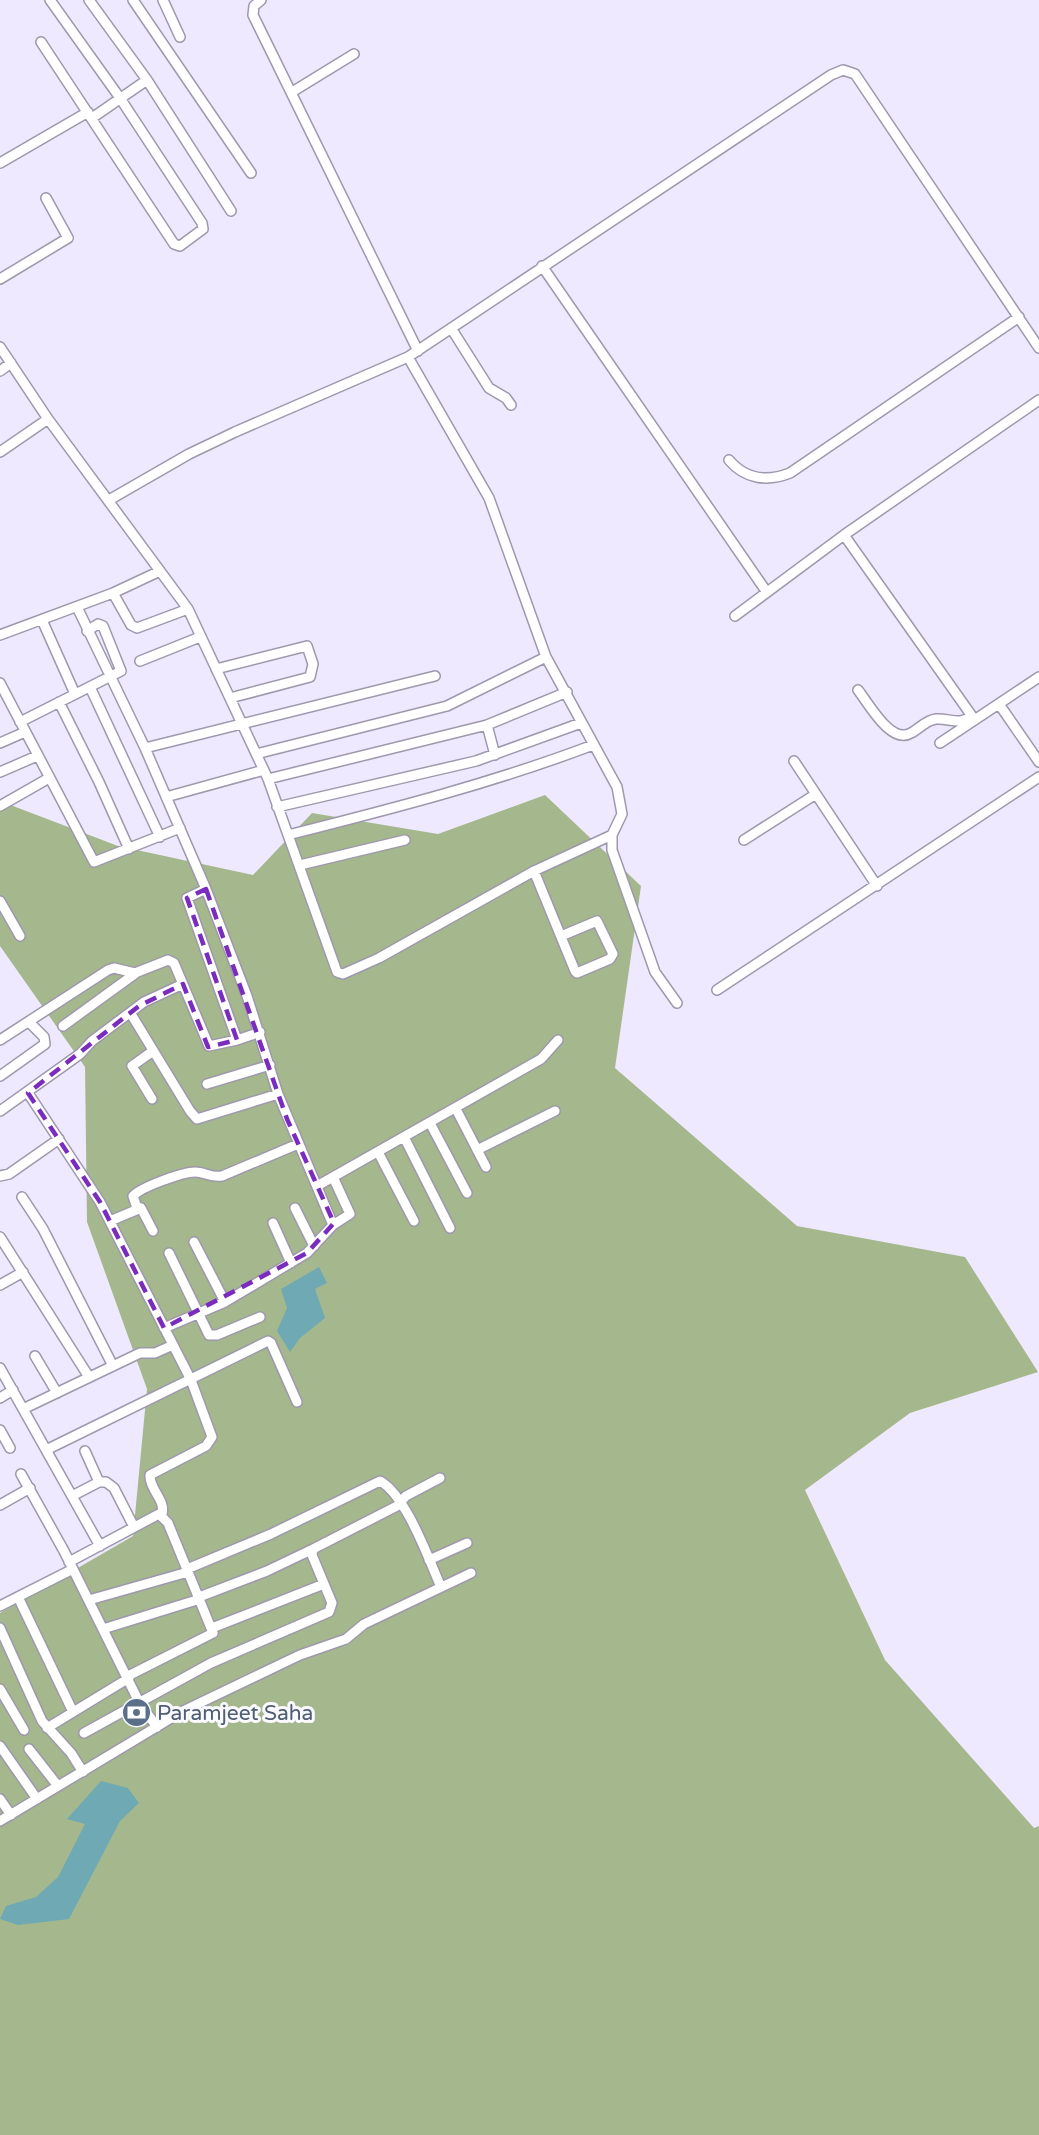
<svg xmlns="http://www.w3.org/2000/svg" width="1039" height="2135" font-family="'Varela Round',sans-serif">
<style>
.forest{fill:#a5b88d}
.water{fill:#6ea9b4}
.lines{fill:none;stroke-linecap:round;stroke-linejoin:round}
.minor-casing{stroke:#9e98ac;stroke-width:12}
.minor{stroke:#fff;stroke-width:9}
.marked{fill:none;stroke:#7b2cbf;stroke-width:4.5;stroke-dasharray:12 8;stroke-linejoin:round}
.labels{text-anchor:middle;stroke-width:6;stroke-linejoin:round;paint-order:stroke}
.service-label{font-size:21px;fill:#4e5e75;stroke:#faf9fe;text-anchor:start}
</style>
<rect width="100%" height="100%" fill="#efe9ff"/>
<!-- forest -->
<path class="forest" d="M545,795l96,91 -26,182 182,158 168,31 73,115 -128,41 -105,77 80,170 149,168 5,-2v309h-1039v-522l133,-77 14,-147 -60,-167 -2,-155 -85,-121v-145l118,45 135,29 59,-62 126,21z"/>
<!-- water -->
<path class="water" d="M319,1267l8,16 -12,6 10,29 -25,20 -10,14 -13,-21 10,-23 -6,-19z
M101,1781l27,7 11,15 -19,18 -51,98 -51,6 -18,-6 6,-13 30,-9 22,-20 27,-53 -18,-5z"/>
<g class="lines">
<defs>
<path id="minor" d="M89,0l58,80 84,131
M133,0l118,173
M163,0l17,37
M261,0l-7,6 -1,9 165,336
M41,42l133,202 6,2 23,-17 -1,-6 -82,-125 -70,-98
M292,92l62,-38
M92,118l55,-38
M0,163l88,-51
M542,266l224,325
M0,279l68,-41 -22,-40
M451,328l38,60 17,10 5,7
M0,347l48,72 140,190 80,170 69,193 6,2 36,-16 155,-87 78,-36
M408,357l81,141 57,159 71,130 5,27 -10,21v15l43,122 22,31
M0,371l11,-8
M0,452l48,-33
M729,460c16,19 38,22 61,13l229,-156
M109,500l80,-46 46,-22 173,-75 423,-282 12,-5 12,4 184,274
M844,535l130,184
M113,593l18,32 6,3 51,-19
M77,607l68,141 61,141 41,107 31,98 -81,25 -7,-8 -59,-97
M735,616l109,-81 195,-135
M42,620l33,74
M0,635l113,-42 47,-22
M140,661l60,-24
M216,669l91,-23 6,18 -3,13 -80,21
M0,683l94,179 86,-34
M90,687l70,150
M858,690c11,14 33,55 53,43 8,-4 15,-13 25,-14 13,-1 25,7 35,-3
M59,702l40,80 30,67
M999,704l40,58
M20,722l101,-51 -18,-45 -5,-2 -11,7
M487,725l8,30
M0,743l25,-11
M940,743l99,-66
M145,748l290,-72
M256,754l191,-48 99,-49
M794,761l83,125
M0,772l37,-16
M268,779l219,-54 80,-33
M166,797l98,-27
M0,806l49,-28
M277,807l199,-46 105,-38
M288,835c103,-26 205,-52 305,-90
M744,840l72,-46
M300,865l105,-25
M534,871l41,100 2,2 33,-14 3,-5 -16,-33 -36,15
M206,889l-19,9 50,142 23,-8
M0,901l20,35
M717,990l322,-213
M63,1026l73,-53
M0,1040l108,-70 6,-2 21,5 33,-13 6,3 35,83 28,-6
M0,1076l45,-32 -1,-7 -15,-15
M207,1084l63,-19
M28,1093l72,109 91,178 21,57 -6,9 -56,29c-1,14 16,25 12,39
M152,1099l-20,-33 21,-15
M456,1109l30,58
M0,1111l80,-57 12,-13 52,-39 39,-18
M430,1123l37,70
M404,1137l46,91
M477,1150l78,-39
M378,1152l36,69
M0,1176l9,-2 50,-35
M333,1177l17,37 -17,11
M317,1186l224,-127 17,-19
M22,1197l21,32 70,137
M137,1208l-4,-12c8,-9 50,-24 62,-24 10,0 16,6 27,4l76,-32
M295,1208l19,38
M110,1221l31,-13 12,23
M273,1223l18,40
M0,1237l89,140
M194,1242l31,60
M169,1253l40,82h8l43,-18
M0,1285l23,-13
M164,1328l61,-26 82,-49 26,-28 -55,-131
M35,1356l22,37
M0,1368l100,178
M0,1398l13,-8
M23,1409l117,-56h15l18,-8
M0,1430l10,18
M46,1450l222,-109 3,2 26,59
M21,1474l43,77 75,151 18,25
M99,1482h7l8,6 20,39
M72,1496l27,-14 -14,-31
M0,1505l30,-17
M429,1560l38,-17
M69,1562l90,-48 9,9 45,110 -85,43
M187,1569l84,-35 109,-53c26,14 49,79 61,106
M18,1597l55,115
M199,1597l68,-26 46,-22
M89,1600l99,-28
M0,1606l73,-37
M0,1628l42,93 29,32 12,19
M212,1628l112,-44
M103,1629l97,-30
M0,1689l24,41
M47,1728l82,-50
M84,1733l127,-70 118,-51 3,-9 -20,-48 1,-6 84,-43 9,-10 34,-18
M0,1746l37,53
M29,1749l29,37
M0,1799l11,16
M0,1821l183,-110 117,-56 46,-16 18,-15 107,-51"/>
</defs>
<!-- minor casing -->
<use href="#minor" class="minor-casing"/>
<!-- minor -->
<use href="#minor" class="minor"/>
</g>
<!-- marked area -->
<path class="marked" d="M206,889l81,230 47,104 -27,30 -143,75 -64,-126 -72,-109 111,-87 44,-22 25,63 29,-7 -50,-142z"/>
<!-- icons -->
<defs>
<symbol id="bank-disc" viewBox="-11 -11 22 22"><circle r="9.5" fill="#5c6f8a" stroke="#faf9fe"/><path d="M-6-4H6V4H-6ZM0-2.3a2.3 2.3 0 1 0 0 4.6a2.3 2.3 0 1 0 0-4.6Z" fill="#fff"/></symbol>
</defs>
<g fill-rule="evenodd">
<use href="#bank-disc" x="120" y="1696" width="33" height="33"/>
</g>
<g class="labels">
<!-- service labels -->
<g class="service-label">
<text x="157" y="1720">Paramjeet Saha</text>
</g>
</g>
</svg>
